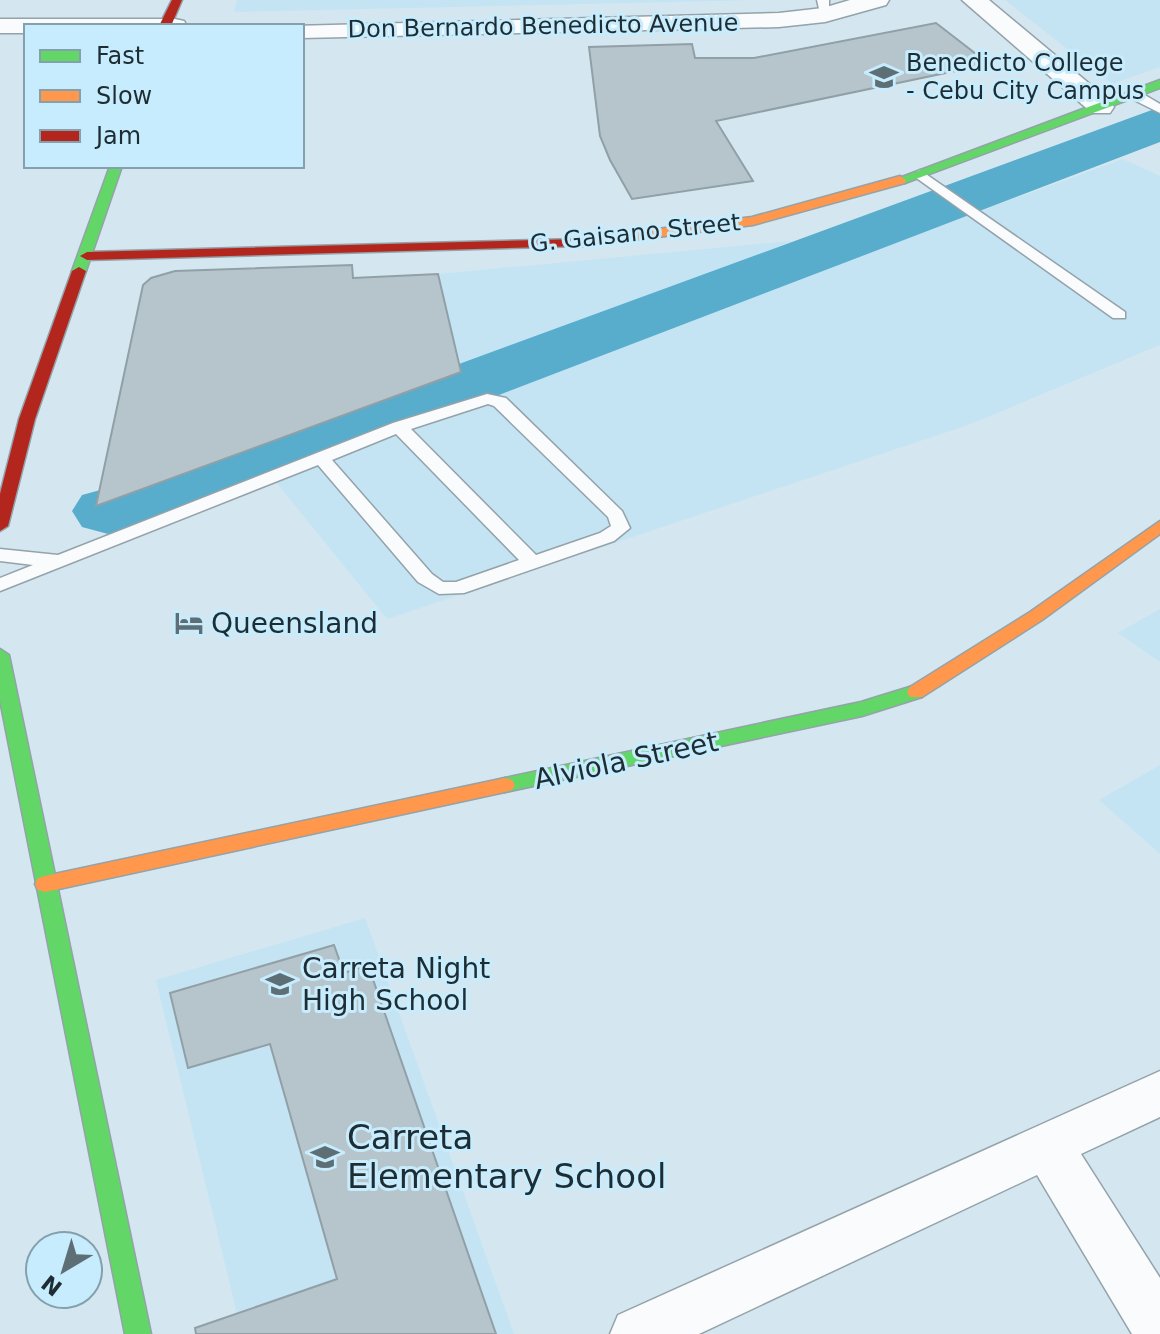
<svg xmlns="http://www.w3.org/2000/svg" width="1160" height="1334" font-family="'DejaVu Sans',sans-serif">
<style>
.built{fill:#c4e4f4}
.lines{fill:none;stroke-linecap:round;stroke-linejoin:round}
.river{fill:#59adcc;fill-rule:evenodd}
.building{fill:#b6c5cc;stroke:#91a0a7;stroke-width:2}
.lane-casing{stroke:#94a2a9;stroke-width:3}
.street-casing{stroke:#94a2a9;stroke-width:3}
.fast-casing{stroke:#94a2a9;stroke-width:3}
.slow-casing{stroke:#94a2a9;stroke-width:3}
.jam-casing{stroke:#94a2a9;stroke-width:3}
.lane{fill:#f9fbfd;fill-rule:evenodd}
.street{fill:#f9fbfd;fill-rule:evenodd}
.fast{fill:#63d668;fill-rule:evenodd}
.slow{fill:#ff974d;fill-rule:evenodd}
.jam{fill:#b3261e;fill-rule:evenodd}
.labels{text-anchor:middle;stroke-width:6;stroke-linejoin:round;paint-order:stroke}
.far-street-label{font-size:24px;fill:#1e2d33;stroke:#c7ecfd}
.far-poi-label{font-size:24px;fill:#1e2d33;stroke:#c7ecfd;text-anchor:start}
.poi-label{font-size:28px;fill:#1e2d33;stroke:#c7ecfd;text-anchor:start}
.street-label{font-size:28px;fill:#1e2d33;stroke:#c7ecfd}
.near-poi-label{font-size:34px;fill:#1e2d33;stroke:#c7ecfd;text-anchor:start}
</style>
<rect width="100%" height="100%" fill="#d4e7f0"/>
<!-- built -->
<path class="built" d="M237,0h522l-525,12z
M1005,0h155v67l-48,17z
M1123,159l37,17v169l-192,80 -581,194 -120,-148z
M791,241l-138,60 -192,71 -23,-98z
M1160,609v53l-42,-29z
M1160,765v89l-61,-54z
M365,918l149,416h-272l-86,-354z"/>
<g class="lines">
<!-- river -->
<path class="river" d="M1160,107v35l-951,364 -101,28 -26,-7 -10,-16 10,-16 77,-21z"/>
</g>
<!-- building -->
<path class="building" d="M936,23l53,41 -273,57 37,60 -121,18 -22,-39 -10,-24 -11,-89 103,-3 3,14h59z
M352,265l1,13 85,-4 23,98 -365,134 47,-221 8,-7 24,-7z
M334,945l10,28 24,-8 128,369h-300l-1,-6 142,-49 -67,-235 -82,24 -18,-75z"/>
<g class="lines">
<defs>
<path id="lane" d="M817,0h12v18h-8z
M1128,91h10l22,13v9l-32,-16z
M920,170l205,142v6h-12l-198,-141 -2,-3z
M487,394l19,4 116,113 8,17 -16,13 -150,52 -25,1 -21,-12 -100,-117 -318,126v-13l33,-13 -33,-4v-12l58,6 335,-132zM488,404l6,2 114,111 3,9 -11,7 -64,22 -125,-126zM396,434l123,126 -63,22h-13l-11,-8 -100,-114z"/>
<path id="street" d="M850,0h39l-3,5 -61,17 -46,5 -477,11v-12h-9l486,-13 44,-5z
M962,0h27l121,101 4,6 -4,6h-18z
M0,19h175l9,2 3,5h-161v7h-26z
M1160,1071v46l-79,37 79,124v56h-28l-95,-159 -338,159h-89l8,-19z"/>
<path id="fast" d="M1160,80v8l-255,95 -11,-3z
M110,166h12l-36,105 -2,3h-10l-2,-3z
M0,649l9,6 142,679h-26l-125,-634z
M916,685l6,2 3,5 -3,5 -60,19 -357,76 -7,-2 -3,-5 3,-5 7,-2 356,-76z"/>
<path id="slow" d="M900,176l6,4 -1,3 -152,42 -175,22 -7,-4 7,-4 174,-22z
M1160,521v13l-118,86 -120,77h-12l-3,-5 3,-5 120,-75z
M505,778l7,2 3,5 -3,5 -7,2 -460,100 -7,-2 -3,-6 3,-6 7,-2z"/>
<path id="jam" d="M172,0h10l-11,26h-12z
M578,239l5,1v6l-496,14 -7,-4 7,-4z
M79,267l7,4 -51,148 -27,107 -8,5v-37l19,-75 53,-148z"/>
</defs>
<!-- lane casing -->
<use href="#lane" class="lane-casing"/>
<!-- street casing -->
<use href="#street" class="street-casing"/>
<!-- fast casing -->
<use href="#fast" class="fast-casing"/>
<!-- slow casing -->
<use href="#slow" class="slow-casing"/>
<!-- jam casing -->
<use href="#jam" class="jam-casing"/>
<!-- lane -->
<use href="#lane" class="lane"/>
<!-- street -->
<use href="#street" class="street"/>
<!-- fast -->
<use href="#fast" class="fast"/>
<!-- slow -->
<use href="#slow" class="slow"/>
<!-- jam -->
<use href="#jam" class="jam"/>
</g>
<!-- icons -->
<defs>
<symbol id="university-bare" viewBox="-9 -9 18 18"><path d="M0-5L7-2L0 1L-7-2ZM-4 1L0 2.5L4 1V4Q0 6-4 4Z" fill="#5e6e75" stroke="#c7ecfd" stroke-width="2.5" paint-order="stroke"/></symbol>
<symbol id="hotel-bare" viewBox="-9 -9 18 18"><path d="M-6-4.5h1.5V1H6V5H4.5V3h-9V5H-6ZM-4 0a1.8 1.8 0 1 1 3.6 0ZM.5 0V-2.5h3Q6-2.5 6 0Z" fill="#5e6e75" stroke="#c7ecfd" stroke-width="2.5" paint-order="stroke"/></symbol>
<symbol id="school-bare" viewBox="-9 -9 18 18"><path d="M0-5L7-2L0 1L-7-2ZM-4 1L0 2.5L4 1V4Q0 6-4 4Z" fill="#5e6e75" stroke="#c7ecfd" stroke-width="2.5" paint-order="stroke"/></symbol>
</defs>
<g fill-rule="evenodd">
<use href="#university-bare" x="864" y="57" width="40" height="40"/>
<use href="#hotel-bare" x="169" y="603" width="40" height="40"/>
<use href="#school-bare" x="260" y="964" width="40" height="40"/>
<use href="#school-bare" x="305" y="1137" width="40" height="40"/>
</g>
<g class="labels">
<!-- far-street labels -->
<g class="far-street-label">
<text transform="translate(543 26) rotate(-1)" y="8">Don Bernardo Benedicto Avenue</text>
<text transform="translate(635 233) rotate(-6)" y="8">G. Gaisano Street</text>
</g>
<!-- far-poi labels -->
<g class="far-poi-label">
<text x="906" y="71">Benedicto College<tspan x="906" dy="28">- Cebu City Campus</tspan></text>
</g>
<!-- poi labels -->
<g class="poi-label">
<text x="211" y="633">Queensland</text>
<text x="302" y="978">Carreta Night<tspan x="302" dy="32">High School</tspan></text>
</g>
<!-- street labels -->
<g class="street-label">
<text transform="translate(626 760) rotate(-12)" y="10">Alviola Street</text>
</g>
<!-- near-poi labels -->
<g class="near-poi-label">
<text x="347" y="1149">Carreta<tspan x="347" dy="39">Elementary School</tspan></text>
</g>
</g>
<!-- legend -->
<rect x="24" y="24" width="280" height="144" fill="#c7ecfd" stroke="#83a0ac" stroke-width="2"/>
<rect x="40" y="50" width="40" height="12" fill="#63d668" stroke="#83a0ac" stroke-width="2"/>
<text x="96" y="64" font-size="24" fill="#1e2d33">Fast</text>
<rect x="40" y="90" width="40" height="12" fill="#ff974d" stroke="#83a0ac" stroke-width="2"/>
<text x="96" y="104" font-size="24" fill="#1e2d33">Slow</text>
<rect x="40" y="130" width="40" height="12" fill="#b3261e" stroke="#83a0ac" stroke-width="2"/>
<text x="96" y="144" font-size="24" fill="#1e2d33">Jam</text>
<!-- north arrow -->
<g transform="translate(64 1270) rotate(218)"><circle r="38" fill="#c7ecfd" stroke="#83a0ac" stroke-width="2"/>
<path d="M0-6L14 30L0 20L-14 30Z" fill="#5e6e75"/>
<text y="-12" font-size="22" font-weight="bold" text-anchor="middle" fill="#1e2d33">N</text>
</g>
</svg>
